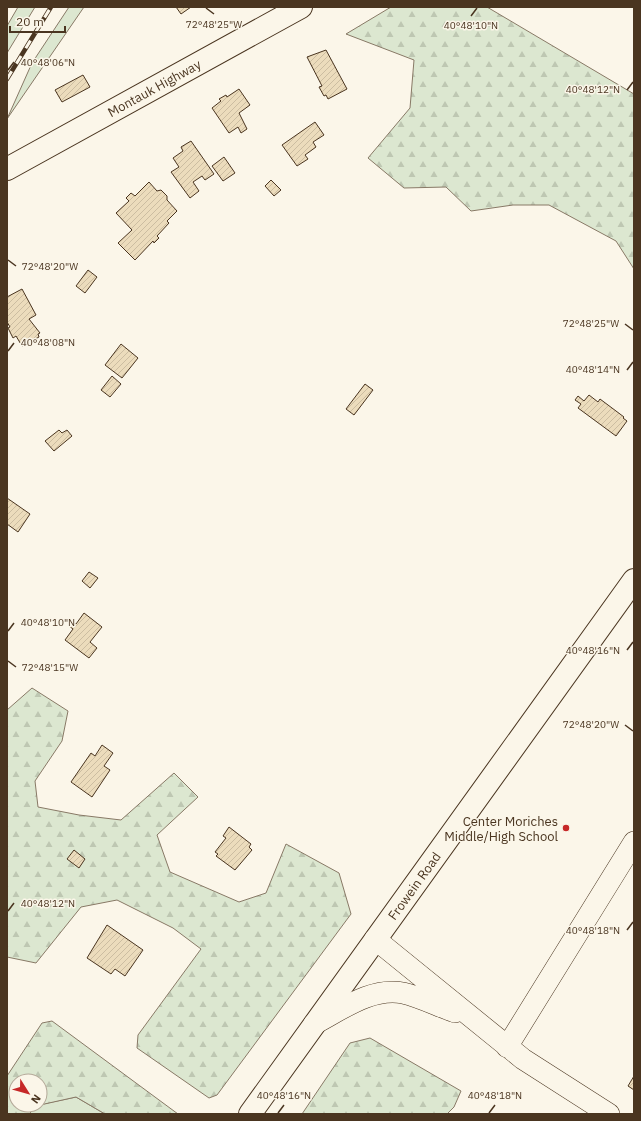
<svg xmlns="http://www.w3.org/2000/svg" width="641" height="1121" font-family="'IBM Plex Sans',sans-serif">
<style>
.green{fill:#dce7d0;stroke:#887966}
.forest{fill:url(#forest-firs);stroke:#887966}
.building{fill:url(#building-hatch);stroke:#4a3520}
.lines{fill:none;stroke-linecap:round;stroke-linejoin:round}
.minor-casing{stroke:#4a3520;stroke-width:22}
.major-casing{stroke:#4a3520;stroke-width:24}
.minor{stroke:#fbf6e9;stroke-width:21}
.major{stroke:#fbf6e9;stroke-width:22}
.rail-casing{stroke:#4a3520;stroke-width:4.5}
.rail{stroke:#fbf6e9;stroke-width:3;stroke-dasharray:9;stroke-linecap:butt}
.ticks{fill:none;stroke:#4a3520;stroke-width:1.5}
.poi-dot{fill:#c62828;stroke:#fbf6e9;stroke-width:1.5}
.labels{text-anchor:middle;stroke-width:3;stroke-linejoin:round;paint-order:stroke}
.street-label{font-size:13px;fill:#4a3520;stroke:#fbf6e9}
.poi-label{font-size:13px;fill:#4a3520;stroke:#fbf6e9;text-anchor:end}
.ticks-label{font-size:10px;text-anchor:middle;fill:#4a3520;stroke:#fbf6e9;stroke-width:3;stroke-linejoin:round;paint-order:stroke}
</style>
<defs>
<pattern id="forest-firs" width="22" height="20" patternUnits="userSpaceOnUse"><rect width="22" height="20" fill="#dce7d0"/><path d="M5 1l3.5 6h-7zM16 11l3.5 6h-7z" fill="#bec7b2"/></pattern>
<pattern id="building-hatch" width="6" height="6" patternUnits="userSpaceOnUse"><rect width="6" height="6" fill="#ecdcbc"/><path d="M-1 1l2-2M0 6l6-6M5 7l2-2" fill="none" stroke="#ccbda1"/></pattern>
</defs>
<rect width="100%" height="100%" fill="#fbf6e9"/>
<!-- green -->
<path class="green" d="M18,7h17l-28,46v-27z
M69,7h15l-77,112 25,-56z
M76,1097l29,17h-76l9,-9z"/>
<!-- forest -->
<path class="forest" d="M391,7h96l147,87v175l-18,-28 -67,-36h-36l-42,6 -25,-24 -42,1 -36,-30 42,-50 4,-48 -68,-26z
M32,688l36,23 -6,30 -27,40 3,26 41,8 42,5 53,-47 24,24 -41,38 13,37 69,30 27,-9 20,-49 53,29 12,41 -134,181 -8,3 -72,-50 1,-13 63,-86 -28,-21 -56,-28 -36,7 -45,56 -29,-6v-247z
M52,1021l126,93h-73l-29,-17 -36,8v-24h-24v24h22l-9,9h-22v-38l35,-53z
M370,1038l91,53 -7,16 -7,7h-145l48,-71z"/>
<!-- building -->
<path class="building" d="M176,7h15l-10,7z
M326,50l21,39 -19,10 -2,-4 -2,1 -5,-9 3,-1 -15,-29z
M83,75l7,12 -28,15 -7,-12z
M239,89l11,16 -11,8 8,16 -6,4 -3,-6 -9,6 -17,-25 9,-7 -2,-2 7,-4 1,2z
M315,122l9,13 -11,7 3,5 -11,8 3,4 -11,7 -15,-21z
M191,141l23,33 -9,6 -3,-4 -9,6 6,9 -9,7 -19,-26 8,-5 -6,-9 10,-7 -2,-4z
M224,157l11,16 -12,8 -11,-15z
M271,180l10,10 -7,6 -9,-10z
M149,182l8,9 4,-1 6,6v4l10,11 -10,10 2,2 -12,13 2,2 -5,5 -1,-2 -18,19 -17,-17 14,-13 -16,-17 13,-12 -3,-3 5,-5 4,3z
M88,270l9,7 -12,16 -9,-7z
M22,289l14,26 -7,4 11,14 -2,1 1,3 -17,9 -6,-10 -3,2 -5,-10 2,-1 -3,-5v-25z
M121,344l17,14 -16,20 -17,-13z
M112,376l9,8 -11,13 -9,-7z
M365,384l8,6 -19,25 -8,-6z
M589,395l9,7 2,-3 24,18 -1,1 4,3 -11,15 -38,-28 3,-4 -6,-4 3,-4 6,5z
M59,430l3,3 5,-3 5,6 -18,15 -9,-10z
M7,498l23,16 -12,18 -11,-8z
M89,572l9,6 -8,10 -8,-7z
M84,613l18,14 -12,15 7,6 -8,10 -24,-18 8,-11 -4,-3 3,-5 4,3z
M102,745l11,8 -9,13 6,4 -18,27 -21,-15 20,-29 4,3z
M229,827l22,17 -2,3 3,3 -17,20 -19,-14 2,-2 -3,-2 11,-14 -3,-2z
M74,850l11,9 -6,9 -12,-9z
M107,925l36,25 -18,26 -10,-7 -4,5 -24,-16z
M634,1076v14l-6,-4z"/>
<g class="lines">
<defs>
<path id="minor" d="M375,939l148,120 86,55
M314,1024c27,-14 57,-37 89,-31 17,4 35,13 52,19
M507,1047l127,-205"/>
<g id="major">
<path id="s1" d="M7,169l294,-162"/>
<path id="s2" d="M250,1114l384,-534"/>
</g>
</defs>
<!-- minor casing -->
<use href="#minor" class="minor-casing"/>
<!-- major casing -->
<use href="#major" class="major-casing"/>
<!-- minor -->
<use href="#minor" class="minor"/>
<!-- major -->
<use href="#major" class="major"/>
<defs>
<path id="rail" d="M7,79l44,-72"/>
</defs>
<!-- rail casing -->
<use href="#rail" class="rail-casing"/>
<!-- rail -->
<use href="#rail" class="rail"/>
</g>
<!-- ticks -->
<path class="ticks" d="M206,8l8,6M471,16l6,-8M8,70l6,-8M627,90l6,-8M8,260l8,6M625,324l8,6M8,351l6,-8M627,370l6,-8M8,631l6,-8M627,650l6,-8M8,661l8,6M625,725l8,6M8,911l6,-8M627,930l6,-8M278,1113l6,-8M489,1113l6,-8"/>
<!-- markers -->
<circle class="poi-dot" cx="566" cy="828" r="4"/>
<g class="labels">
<!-- street labels -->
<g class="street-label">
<text dy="5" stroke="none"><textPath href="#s1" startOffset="168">Montauk Highway</textPath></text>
<text dy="5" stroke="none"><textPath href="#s2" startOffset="281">Frowein Road</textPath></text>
</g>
<!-- poi labels -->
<g class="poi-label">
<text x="558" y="826">Center Moriches<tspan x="558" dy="15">Middle/High School</tspan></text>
</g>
</g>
<g class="ticks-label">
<text x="214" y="28">72°48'25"W</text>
<text x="471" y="29">40°48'10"N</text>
<text x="48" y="66">40°48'06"N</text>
<text x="593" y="93">40°48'12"N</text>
<text x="50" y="270">72°48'20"W</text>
<text x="591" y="327">72°48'25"W</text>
<text x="48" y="346">40°48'08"N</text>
<text x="593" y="373">40°48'14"N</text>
<text x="48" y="626">40°48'10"N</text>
<text x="593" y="654">40°48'16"N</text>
<text x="50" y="671">72°48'15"W</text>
<text x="591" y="728">72°48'20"W</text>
<text x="48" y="907">40°48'12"N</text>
<text x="593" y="934">40°48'18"N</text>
<text x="284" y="1099">40°48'16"N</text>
<text x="495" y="1099">40°48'18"N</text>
</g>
<!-- border -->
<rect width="641" height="1121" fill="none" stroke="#4a3520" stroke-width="16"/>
<!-- north arrow -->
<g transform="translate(28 1093) rotate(127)"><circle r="19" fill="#fbf6e9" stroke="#b4a999"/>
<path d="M0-3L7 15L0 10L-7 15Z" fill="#c62828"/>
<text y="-6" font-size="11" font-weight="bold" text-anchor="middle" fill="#4a3520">N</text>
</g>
<!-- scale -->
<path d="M10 26v6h55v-6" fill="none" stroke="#4a3520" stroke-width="2"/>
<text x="16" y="26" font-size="12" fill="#4a3520" stroke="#fbf6e9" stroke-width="3" paint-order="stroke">20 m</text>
</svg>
